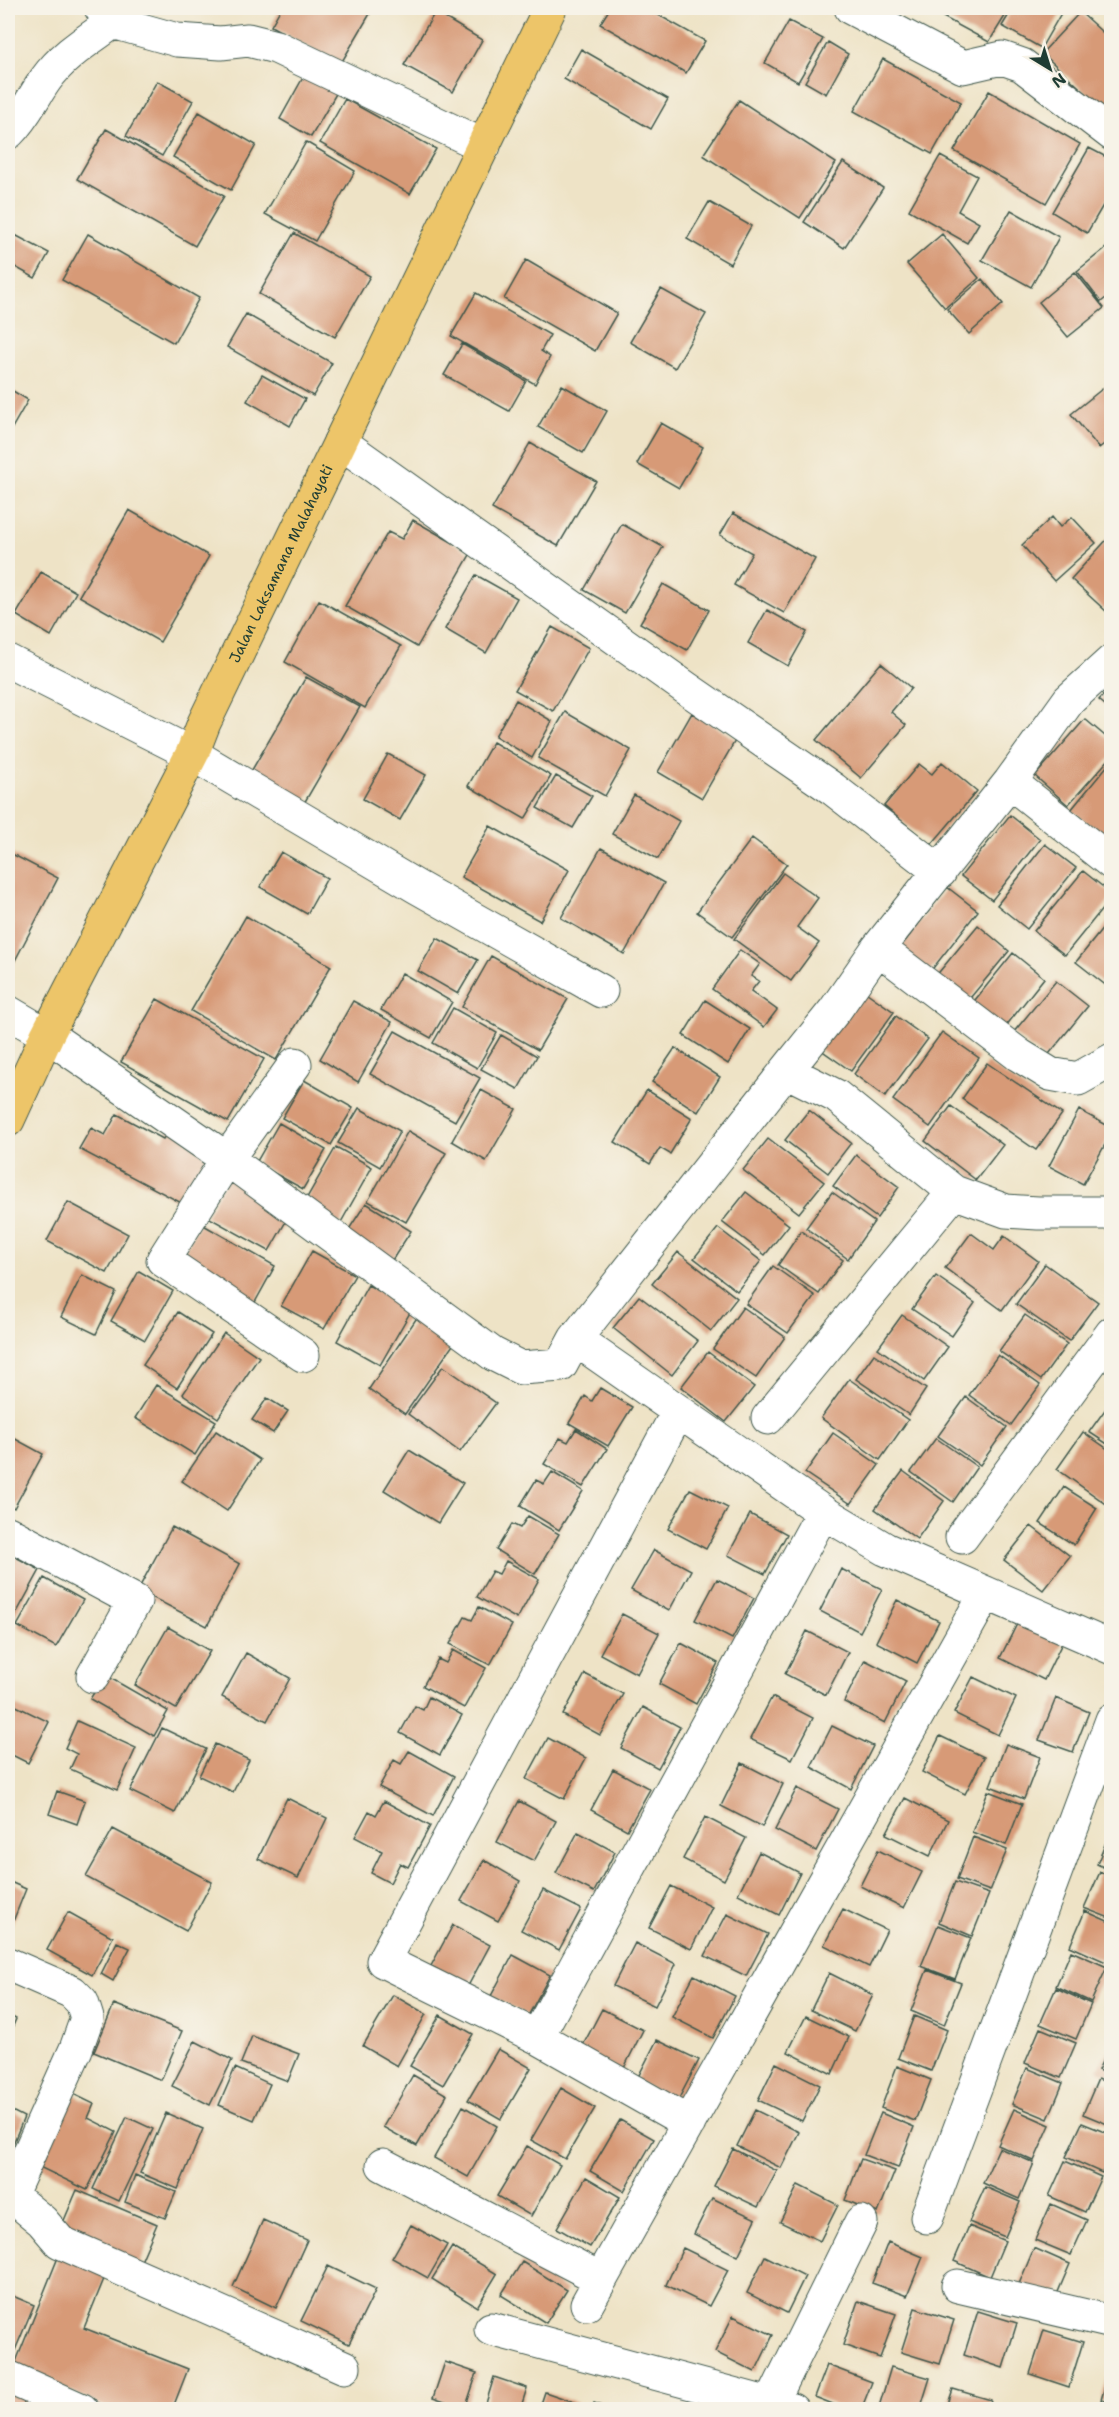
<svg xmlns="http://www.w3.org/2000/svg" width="1119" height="2417" font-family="'Shantell Sans',sans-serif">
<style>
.building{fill:#d79a77}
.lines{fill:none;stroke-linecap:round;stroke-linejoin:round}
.street-casing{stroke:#3e564a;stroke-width:35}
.highway-casing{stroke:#3e564a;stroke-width:35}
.street{stroke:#fff;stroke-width:33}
.highway{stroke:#edc569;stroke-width:33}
.labels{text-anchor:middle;stroke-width:6;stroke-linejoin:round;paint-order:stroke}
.street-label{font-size:15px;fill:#1f3d34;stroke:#f7f3e8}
</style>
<rect width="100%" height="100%" fill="#f7f3e8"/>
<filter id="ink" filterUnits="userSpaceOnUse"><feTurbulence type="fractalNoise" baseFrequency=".0167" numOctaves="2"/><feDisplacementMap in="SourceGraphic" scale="12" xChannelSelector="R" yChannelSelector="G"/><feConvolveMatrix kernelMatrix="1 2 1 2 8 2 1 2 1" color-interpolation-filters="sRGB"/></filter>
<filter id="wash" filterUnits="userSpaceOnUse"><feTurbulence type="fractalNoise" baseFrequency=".008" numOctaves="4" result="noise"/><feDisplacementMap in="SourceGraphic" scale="24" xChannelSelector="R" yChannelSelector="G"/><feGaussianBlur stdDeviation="1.35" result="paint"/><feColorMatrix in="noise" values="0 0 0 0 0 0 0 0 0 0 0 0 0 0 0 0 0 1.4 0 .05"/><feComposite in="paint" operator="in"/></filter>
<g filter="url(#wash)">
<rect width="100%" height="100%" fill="#eee3c6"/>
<g id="blocks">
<!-- building -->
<path class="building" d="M281,8h81l9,4 -31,53 -69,-39z
M610,8h36l59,33 -19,32 -86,-49z
M949,8h61l-21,34 -46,-25z
M1013,8h51l-23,40 -39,-22z
M435,12l47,28 -29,52 -49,-27z
M1080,12l32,29v76l-70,-64z
M789,21l34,18 -25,43 -33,-19z
M828,42l20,12 -22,40 -21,-12z
M581,49l87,50 -17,30 -87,-50z
M883,59l78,43 -29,52 -78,-43z
M305,74l32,18 -26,45 -31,-18z
M157,81l36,20 -31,55 -36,-20z
M989,91l91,53 -34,59 -92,-52z
M345,99l91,50 -26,45 -90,-51z
M739,100l97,63 -36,55 -97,-63z
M199,112l57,33 -25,45 -58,-33z
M106,129l118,67 -29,50 -118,-67z
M306,142l49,29 -40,70 -50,-27z
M1089,148l23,12v30l-25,43 -35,-21z
M940,156l37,20 -19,35 21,12 -12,20 -58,-33z
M843,162l40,26 -39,60 -40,-26z
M709,202l42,24 -21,38 -43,-25z
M1011,210l48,27 -28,50 -49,-27z
M294,233l76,43 -35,61 -76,-43z
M88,234l111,64 -25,45 -112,-63z
M942,234l37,44 -34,30 -38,-44z
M15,235l34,18 -14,25 -27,-15v-15z
M1112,243v50l-11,9 -24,-31z
M526,260l91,53 -22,38 -91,-52z
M1075,272l29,36 -36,29 -29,-35z
M982,279l21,25 -34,30 -22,-25z
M661,289l45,25 -31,54 -45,-26z
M476,293l74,42 -9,16 9,6 -15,27 -84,-48z
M246,314l86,49 -19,33 -86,-49z
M462,344l64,37 -17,30 -65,-36z
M262,375l43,24 -15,27 -43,-25z
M1112,381v57l-13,10 -28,-34z
M562,385l45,26 -24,42 -45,-26z
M8,388l20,12 -20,35z
M661,423l42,24 -24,41 -42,-24z
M530,443l66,38 -38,65 -66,-37z
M129,510l80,46 -49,86 -81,-46z
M733,513l82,46 -31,54 -50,-28 18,-32 -32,-18z
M1052,517l8,10 12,-10 24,26 -42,38 -32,-36z
M413,520l58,33 -54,94 -72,-41 43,-74 14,7z
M622,524l41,23 -38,66 -41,-23z
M1112,534v75l-4,4 -37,-34z
M41,572l35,20 -25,44 -35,-21z
M476,575l41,23 -31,55 -41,-24z
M663,584l46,26 -22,40 -47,-27z
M319,600l82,46 -36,62 -80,-46z
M767,610l40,22 -19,34 -40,-23z
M552,627l37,21 -36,63 -38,-21z
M881,663l30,25 -20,24 15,13 -45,53 -45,-38z
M306,677l54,30 -57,98 -54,-30z
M1112,686v25l-13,-11z
M516,700l36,21 -20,37 -37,-22z
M565,712l66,38 -26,46 -67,-38z
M692,713l44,26 -34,59 -44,-26z
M1085,719l27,23v14l-44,49 -33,-29z
M493,742l58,34 -26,43 -57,-33z
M388,754l38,21 -26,45 -37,-21z
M1112,760v69l-7,8 -34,-27z
M942,762l35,29 -46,54 -47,-39 35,-42 13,10z
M556,776l36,20 -19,32 -36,-20z
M634,795l45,26 -21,38 -46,-25z
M1010,815l30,24 -48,61 -31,-24z
M490,826l79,44 -29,51 -79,-44z
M752,838l35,26 -55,73 -35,-25z
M1045,844l31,24 -49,61 -30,-24z
M601,848l63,35 -40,71 -63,-36z
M8,852l50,26 -50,96z
M281,852l46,26 -20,36 -47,-27z
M1083,871l29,23v3l-47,58 -31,-24z
M783,873l35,25 -21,29 22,16 -28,38 -57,-42z
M947,887l31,24 -48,61 -30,-24z
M246,916l85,50 -55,94 -85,-49z
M1112,917v65l-4,5 -32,-25z
M978,925l31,26 -43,52 -31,-26z
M437,938l41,22 -20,34 -40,-23z
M740,950l20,14 -9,12 8,5 -8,10 26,19 -13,17 -52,-38z
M1013,953l31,25 -42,53 -31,-26z
M491,956l77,43 -30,51 -76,-43z
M402,973l50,29 -21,36 -50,-28z
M1056,981l32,25 -43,53 -32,-26z
M860,988l34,24 -43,59 -34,-24z
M157,999l107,60 -36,63 -107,-60z
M705,1000l45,29 -22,35 -45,-29z
M353,1001l39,21 -34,60 -38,-23z
M453,1008l44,25 -20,35 -44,-25z
M896,1016l32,23 -43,58 -31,-23z
M395,1031l85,47 -25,43 -85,-47z
M942,1032l37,26 -49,69 -37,-27z
M501,1035l36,21 -19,33 -37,-20z
M675,1048l45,29 -22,35 -46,-30z
M987,1063l75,51 -26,36 -74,-51z
M304,1080l49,28 -22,37 -49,-27z
M481,1090l35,19 -30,52 -34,-20z
M647,1090l45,28 -22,36 -10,-6 -10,16 -35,-22z
M951,1106l52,39 -27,35 -51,-39z
M359,1108l41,23 -20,36 -42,-24z
M809,1110l42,33 -23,30 -43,-33z
M1079,1110l33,18v4l-29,52 -34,-18z
M117,1114l46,25 8,-12 40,33 -22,47 -110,-58 12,-21 14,7z
M279,1123l47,27 -23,39 -47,-26z
M408,1131l38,22 -40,69 -38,-21z
M768,1139l56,43 -25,31 -56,-43z
M336,1147l36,20 -32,57 -36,-21z
M856,1155l43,32 -22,31 -44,-32z
M230,1173l63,36 -24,42 -63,-35z
M746,1192l43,33 -24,30 -43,-33z
M832,1192l42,30 -26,37 -42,-31z
M68,1202l60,32 -21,39 -60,-32z
M366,1203l45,28 -24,37 -45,-28z
M200,1223l75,43 -21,38 -75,-43z
M718,1228l43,33 -24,30 -43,-33z
M801,1231l42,29 -24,34 -41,-29z
M971,1233l23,17 10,-14 34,25 -36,49 -57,-42z
M312,1251l43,24 -31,54 -43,-23z
M678,1252l59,46 -26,33 -59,-47z
M1045,1264l53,38 -29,39 -53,-37z
M773,1266l42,30 -27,37 -42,-29z
M139,1271l34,20 -28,49 -34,-19z
M82,1275l34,17 -20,42 -35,-17z
M936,1276l39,27 -23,33 -40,-27z
M368,1285l44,24 -32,56 -43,-24z
M639,1296l59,45 -26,34 -59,-47z
M743,1307l42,30 -29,41 -43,-29z
M178,1312l34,22 -35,54 -34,-23z
M902,1315l46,32 -24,34 -46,-33z
M1025,1315l42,29 -26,36 -42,-29z
M418,1316l37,26 -50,72 -36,-25z
M224,1333l35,24 -41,61 -35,-24z
M708,1352l46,35 -28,35 -45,-35z
M874,1354l52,35 -17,26 -53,-36z
M998,1355l42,30 -29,40 -42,-30z
M443,1366l53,37 -36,49 -52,-38z
M849,1379l59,41 -28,40 -59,-42z
M156,1385l60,36 -21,34 -60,-37z
M600,1388l32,19 -24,39 -39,-23 16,-27 7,5z
M966,1397l41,30 -27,38 -42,-29z
M267,1398l21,13 -15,22 -21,-13z
M1112,1400v47l-23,-15z
M576,1429l31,20 -24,38 -39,-23 16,-26 8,4z
M216,1431l44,29 -33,51 -45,-30z
M1083,1432l29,20v56l-55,-39z
M833,1433l46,32 -28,39 -46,-31z
M8,1435l35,19 -29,54 -6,-4z
M936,1438l41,29 -24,35 -42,-30z
M409,1450l54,33 -25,40 -54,-33z
M903,1471l41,30 -27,38 -42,-30z
M552,1472l31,19 -24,39 -39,-24 16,-26 8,4z
M1064,1487l33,21 -23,37 -34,-22z
M690,1489l38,19 -22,41 -38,-20z
M750,1514l37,20 -22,40 -37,-19z
M528,1516l31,18 -24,40 -39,-24 16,-26 8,4z
M1031,1526l39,30 -27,34 -39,-30z
M172,1527l68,37 -33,62 -69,-36z
M654,1550l37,20 -22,41 -38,-21z
M8,1553l32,17 -30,55 -2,-2z
M506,1561l33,18 -22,40 -40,-22 15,-26 7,3z
M841,1569l41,20 -22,43 -40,-21z
M44,1578l39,22 -27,47 -39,-21z
M717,1579l37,19 -22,41 -37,-19z
M897,1600l42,21 -22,42 -41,-21z
M479,1607l33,18 -22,40 -40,-21 15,-27 7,3z
M622,1614l37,19 -22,41 -37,-20z
M1018,1622l44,21 -18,37 -44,-22z
M168,1627l42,24 -34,58 -41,-24z
M807,1631l41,21 -22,43 -41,-21z
M681,1643l37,20 -22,41 -37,-20z
M453,1650l33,18 -22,40 -41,-22 15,-27 8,4z
M246,1653l44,25 -23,43 -45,-24z
M865,1660l41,21 -21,42 -41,-21z
M585,1674l38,20 -23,41 -37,-20z
M105,1675l63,36 -14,25 -64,-37z
M973,1677l43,21 -18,37 -44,-22z
M429,1697l33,18 -22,40 -40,-22 15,-27 8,4z
M772,1697l41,21 -21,41 -42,-20z
M1056,1698l33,14 -16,40 -34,-12z
M8,1702l41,20 -21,41 -20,-10z
M643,1707l37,20 -22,41 -37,-20z
M77,1721l59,27 -19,42 -47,-21 7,-15 -12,-6z
M832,1726l41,20 -22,43 -40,-22z
M162,1728l44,21 -31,64 -45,-22z
M940,1736l44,21 -19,37 -43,-22z
M548,1738l38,20 -22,41 -38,-20z
M215,1744l34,16 -16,32 -34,-16z
M1006,1744l34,13 -16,42 -34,-13z
M409,1751l45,25 -21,40 -54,-29 15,-27 7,4z
M742,1763l41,21 -21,43 -41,-21z
M613,1769l37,20 -23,41 -36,-20z
M797,1788l41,21 -22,42 -41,-21z
M57,1791l28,10 -8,23 -28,-10z
M988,1791l34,13 -16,41 -34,-13z
M287,1798l40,20 -29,60 -40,-19z
M905,1798l43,22 -18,36 -44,-22z
M384,1801l46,25 -22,41 -8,-4 -10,20 -19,-10 11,-22 -27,-14 14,-26 7,4z
M519,1801l37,20 -22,40 -37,-19z
M705,1817l41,21 -22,42 -41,-21z
M113,1829l99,53 -26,49 -100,-54z
M1111,1830h1v41l-15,-7z
M578,1832l37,20 -21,40 -38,-19z
M973,1837l34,13 -17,41 -33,-12z
M878,1850l44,22 -18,36 -44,-22z
M759,1852l41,21 -21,42 -41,-21z
M484,1860l36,21 -22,40 -37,-20z
M1100,1872l12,5v42l-28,-11z
M8,1881l18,8 -18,45z
M955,1882l34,12 -17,42 -33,-14z
M671,1886l41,21 -21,42 -42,-21z
M543,1890l38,19 -22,41 -38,-20z
M843,1909l44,21 -18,37 -45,-22z
M1085,1911l27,12v26l-6,13 -36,-16z
M68,1912l45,25 -21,38 -45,-25z
M727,1914l41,20 -22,42 -41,-20z
M453,1925l37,20 -22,41 -37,-20z
M938,1925l33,13 -16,41 -34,-13z
M117,1942l13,6 -17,33 -12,-7z
M635,1943l41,21 -21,42 -42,-20z
M1071,1951l36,16 -16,35 -35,-16z
M513,1955l37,20 -22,41 -37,-20z
M927,1970l34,13 -17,42 -33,-14z
M829,1973l44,22 -18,36 -44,-21z
M694,1975l41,21 -22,42 -41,-21z
M1056,1988l35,16 -15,35 -36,-15z
M393,1995l33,19 -29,52 -34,-20z
M114,2004l68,27 -21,49 -67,-28z
M602,2009l41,21 -21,42 -42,-21z
M8,2015l8,4 -8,18z
M440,2015l33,19 -30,51 -33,-19z
M806,2016l43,21 -17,37 -44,-22z
M914,2016l33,14 -16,41 -33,-13z
M1040,2028l36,15 -15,35 -36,-15z
M252,2036l47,18 -11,27 -47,-18z
M657,2040l42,20 -22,42 -41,-21z
M195,2041l37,19 -22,45 -38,-19z
M1112,2041v35l-14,-6z
M498,2049l33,19 -30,51 -33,-19z
M776,2063l44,22 -18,36 -44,-21z
M897,2066l34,14 -16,41 -34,-13z
M235,2068l35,16 -16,36 -35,-15z
M1027,2068l36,15 -15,36 -36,-15z
M413,2075l34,20 -30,51 -34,-19z
M1098,2079l14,5v42l-29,-12z
M561,2088l34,20 -30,51 -34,-19z
M65,2090l29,14 -6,14 28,14 -29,58 -58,-28z
M463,2106l34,20 -29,51 -34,-19z
M8,2109l16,8 -16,39z
M1014,2109l36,16 -16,36 -36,-16z
M755,2110l44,22 -18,36 -44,-22z
M166,2113l37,16 -25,60 -38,-16z
M881,2113l33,14 -16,41 -34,-13z
M127,2117l26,12 -34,72 -26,-12z
M620,2120l34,19 -30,52 -34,-20z
M1082,2123l30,12v18l-10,20 -36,-16z
M527,2146l33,19 -29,51 -34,-20z
M999,2148l35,15 -15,36 -36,-16z
M733,2149l44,22 -19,36 -44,-21z
M861,2159l34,12 -17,42 -33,-13z
M1065,2161l36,16 -16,35 -36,-16z
M135,2175l41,17 -11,26 -40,-16z
M586,2177l34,20 -30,50 -33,-19z
M798,2185l40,20 -18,36 -40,-19z
M985,2187l35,15 -15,35 -36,-15z
M77,2190l80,34 -18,42 -80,-34z
M712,2198l44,21 -18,37 -44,-22z
M1051,2204l36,16 -16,35 -36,-15z
M263,2220l44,20 -31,68 -43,-21z
M411,2225l36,20 -19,33 -36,-20z
M969,2226l36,15 -15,36 -36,-16z
M888,2242l35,15 -16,39 -35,-13z
M452,2247l45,27 -20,33 -45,-28z
M683,2248l45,22 -19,36 -43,-21z
M1034,2248l36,16 -15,35 -36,-15z
M59,2255l47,19 -22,54 104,41 -16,41h-56l-103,-41z
M765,2256l40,20 -18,37 -40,-20z
M522,2262l45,28 -21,33 -45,-28z
M328,2266l48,23 -27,55 -48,-23z
M8,2294l26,11 -26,62z
M858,2301l38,13 -16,44 -37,-13z
M915,2308l39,12 -14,44 -39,-12z
M978,2311l39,12 -14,45 -39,-13z
M733,2316l40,19 -18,37 -40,-20z
M1044,2330l39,12 -14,45 -39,-13z
M445,2362l32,11 -12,36 -32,-11z
M827,2365l45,17 -11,28h-13l-33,-13z
M1111,2366h1v37l-11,-3z
M891,2367l39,11 -10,32h-42z
M494,2377l33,11 -7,22h-36z
M8,2387l38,23h-38z
M953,2389l38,11 -2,10h-43z
M545,2392l32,11 -2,7h-36z
M594,2403l18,6v1h-20z"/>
</g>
</g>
<g filter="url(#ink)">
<use href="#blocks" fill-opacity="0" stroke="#3e564a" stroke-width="1.5"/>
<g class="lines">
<defs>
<path id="street" d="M101,8l12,14 64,18 44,3 27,-3 28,7 208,99
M851,8l112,59 39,-9 20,7 90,69
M9,132c16,-16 24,-35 37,-53 18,-25 44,-40 67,-57
M340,442l346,246 147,101 107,83
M8,661l184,93 225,133 184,104
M1112,661l-43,39 -59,82 -132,166 -43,62 -49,61 50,25 118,96 52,19 32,2h74
M1010,782l102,81
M878,948l141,107 31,19 28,5 34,-19
M8,1012l39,23 180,124 266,195 28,14 40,-3 14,-26
M295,1064l-68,95 -64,101 140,95
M786,1071l-211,268 248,173 62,37 227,99
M678,1412l-295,549 154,76 152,86
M768,1418l186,-226
M8,1533l127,68 -5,3
M962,1537l150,-204
M93,1676l42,-75
M8,1964l64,28 10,10 5,16 -11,31 -65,145
M537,2037l286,-525
M383,2165l218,114
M8,2193l34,28 18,21 284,125
M927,2217l185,-497
M958,2286l154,36
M587,2304l399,-711
M491,2329l301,81
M8,2377l74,33
M768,2410l93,-188"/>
<g id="highway">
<path id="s1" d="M8,1120l39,-85 145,-281 12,-31 346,-715"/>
</g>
</defs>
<!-- street casing -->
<use href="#street" class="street-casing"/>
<!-- highway casing -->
<use href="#highway" class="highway-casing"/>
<!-- street -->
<use href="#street" class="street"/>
<!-- highway -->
<use href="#highway" class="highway"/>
</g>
</g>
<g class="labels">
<!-- street labels -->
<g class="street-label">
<text dy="5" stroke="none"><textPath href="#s1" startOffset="620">Jalan Laksamana Malahayati</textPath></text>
</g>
</g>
<!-- margin -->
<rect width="1119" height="2417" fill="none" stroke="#f7f3e8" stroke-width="30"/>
<!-- north arrow -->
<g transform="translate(1050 69) rotate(142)" stroke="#f7f3e8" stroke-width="4.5" paint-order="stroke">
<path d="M0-4.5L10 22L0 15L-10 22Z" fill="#1f3d34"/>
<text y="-9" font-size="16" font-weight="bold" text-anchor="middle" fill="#1f3d34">N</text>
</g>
</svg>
